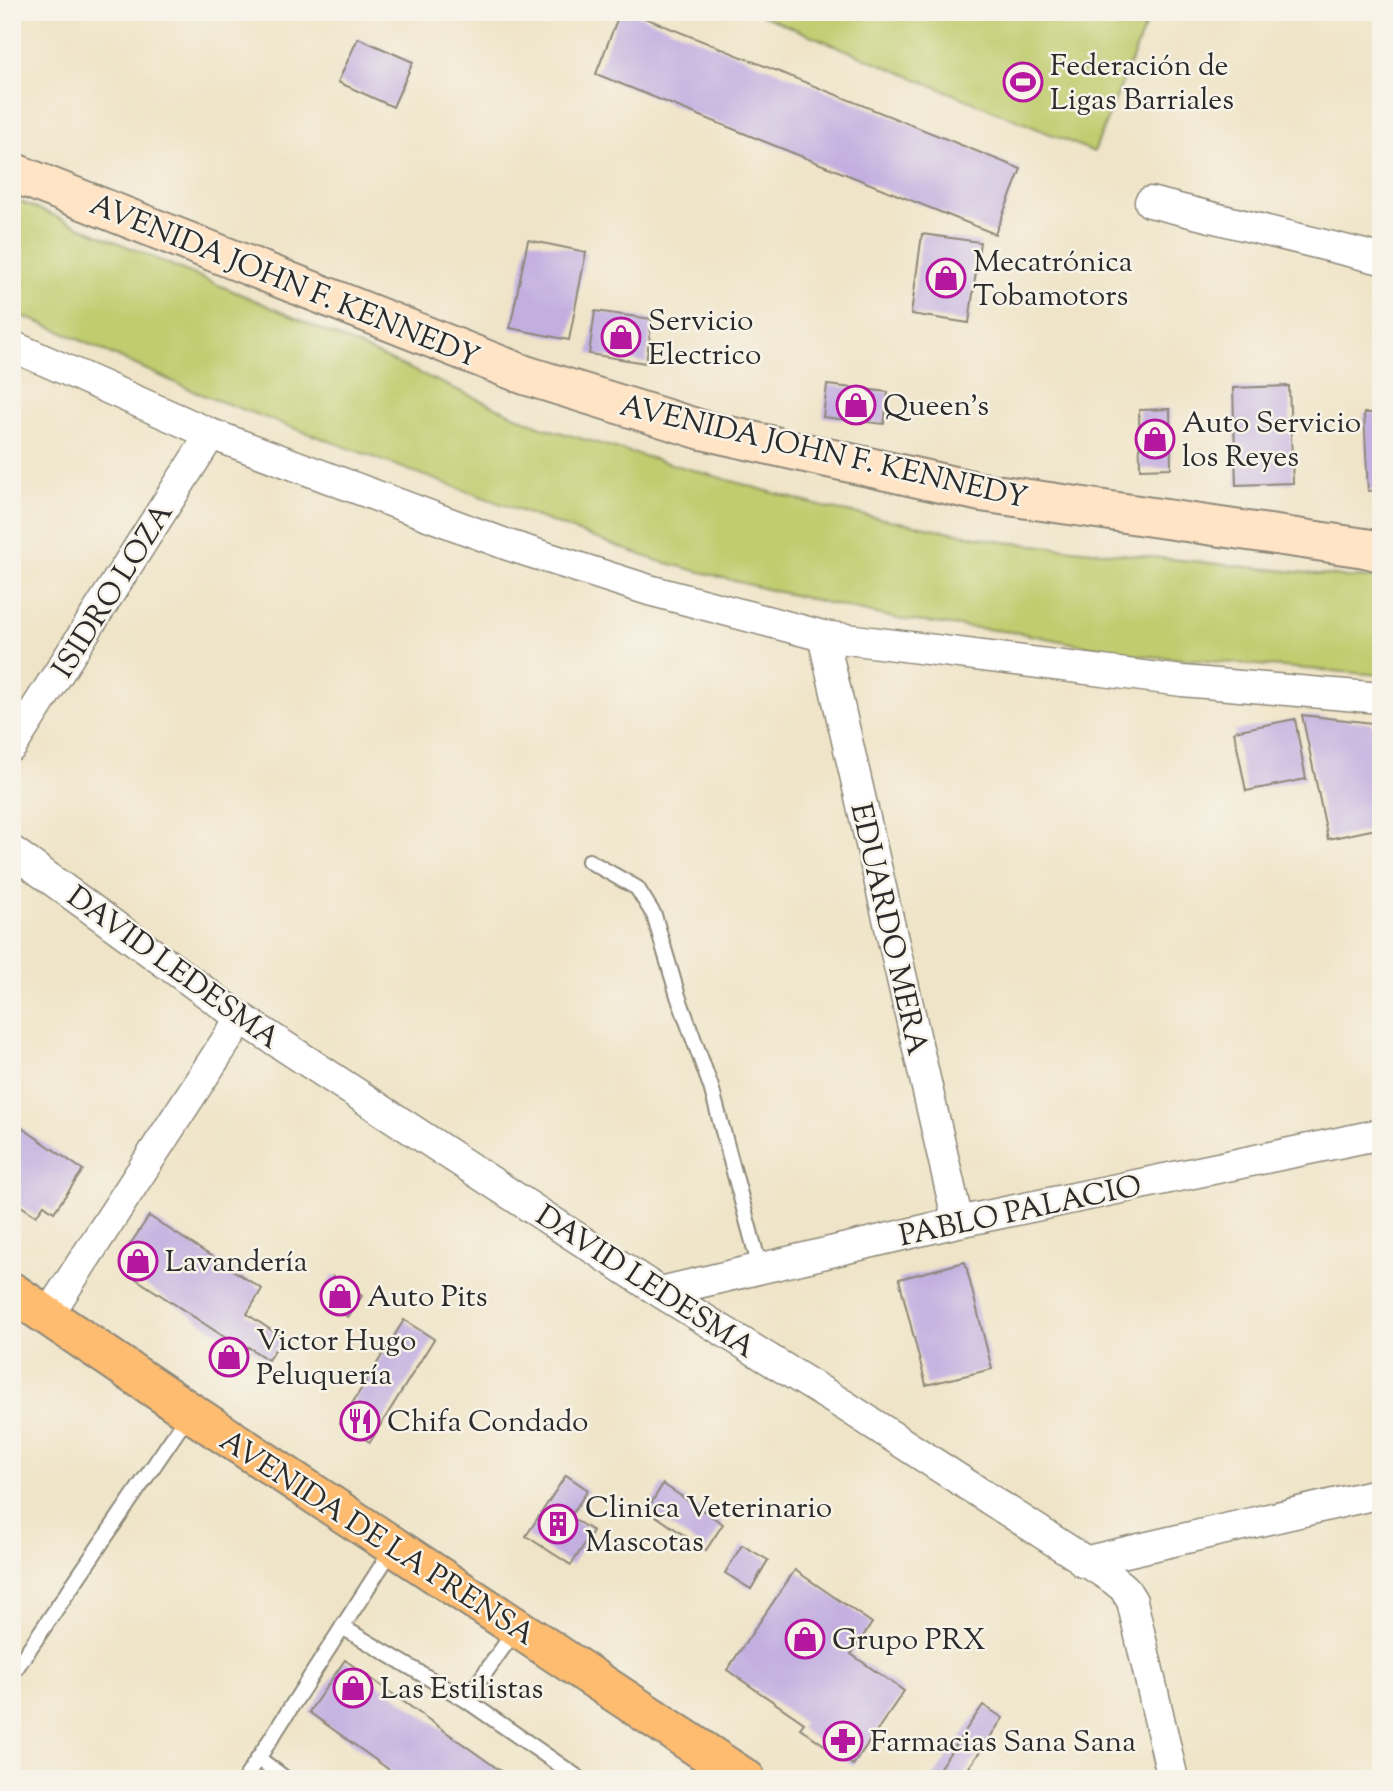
<svg xmlns="http://www.w3.org/2000/svg" width="1393" height="1791" font-family="'Sorts Mill Goudy',serif">
<style>
.green{fill:#c0cc6e;stroke:#767c4c;stroke-width:2}
.building{fill:#c2afe0}
.lines{fill:none;stroke-linecap:round;stroke-linejoin:round}
.lane-casing{stroke:#8d8879;stroke-width:18}
.street-casing{stroke:#8d8879;stroke-width:33}
.secondary-casing{stroke:#8d8879;stroke-width:42}
.primary-casing{stroke:#8d8879;stroke-width:42}
.lane{stroke:#fff;stroke-width:14}
.street{stroke:#fff;stroke-width:30}
.secondary{stroke:#ffe4c6;stroke-width:38}
.primary{stroke:#febc70;stroke-width:38}
.labels{text-anchor:middle;stroke-width:5;stroke-linejoin:round;paint-order:stroke}
.poi-label{font-size:30px;fill:#2b2b2b;stroke:#f7f3e8;text-anchor:start}
.street-label{font-size:30px;fill:#2b2b2b;stroke:#f7f3e8}
</style>
<rect width="100%" height="100%" fill="#f7f3e8"/>
<filter id="ink" filterUnits="userSpaceOnUse"><feTurbulence type="fractalNoise" baseFrequency=".0143" numOctaves="2"/><feDisplacementMap in="SourceGraphic" scale="14" xChannelSelector="R" yChannelSelector="G"/><feConvolveMatrix kernelMatrix="1 2 1 2 8 2 1 2 1" color-interpolation-filters="sRGB"/></filter>
<filter id="wash" filterUnits="userSpaceOnUse"><feTurbulence type="fractalNoise" baseFrequency=".00686" numOctaves="4" result="noise"/><feDisplacementMap in="SourceGraphic" scale="28" xChannelSelector="R" yChannelSelector="G"/><feGaussianBlur stdDeviation="1.57" result="paint"/><feColorMatrix in="noise" values="0 0 0 0 0 0 0 0 0 0 0 0 0 0 0 0 0 1.4 0 .05"/><feComposite in="paint" operator="in"/></filter>
<g filter="url(#wash)">
<rect width="100%" height="100%" fill="#efe4c7"/>
<!-- green -->
<path class="green" d="M754,12h397l-57,140z
M12,198l247,104 282,125 286,81 177,34 342,35 35,1v97l-247,-20 -114,-22 -122,-14 -132,-30 -111,-29 -452,-165 -150,-67 -41,-16z"/>
<g id="blocks">
<!-- building -->
<path class="building" d="M620,12h10l391,157 -26,65 -399,-160z
M358,38l55,24 -20,45 -55,-25z
M922,234l58,8 -11,81 -58,-9z
M528,240l58,12 -17,88 -59,-12z
M595,311l57,8 -6,44 -57,-9z
M827,385l61,7 -4,32 -61,-7z
M1289,386l4,97 -57,2 -3,-97z
M1170,409l1,59 -31,1 -1,-59z
M1364,413h17v77l-13,1z
M1302,715l70,8 9,41v64l-53,11z
M1295,719l11,60 -60,12 -12,-60z
M12,1121l71,49 -29,42 -10,-7 -8,11 -24,-16z
M149,1216l113,73 -15,25 36,24 -15,22 -20,-13 -14,22 -16,-11 11,-18 -105,-69 1,-19z
M965,1262l27,107 -66,16 -27,-106z
M333,1276l29,20 -14,21 -29,-20z
M404,1320l30,19 -64,103 -30,-19z
M566,1475l22,15 -18,27 23,14 -22,34 -45,-29z
M663,1484l60,40 -17,26 -59,-40z
M742,1545l26,15 -17,29 -26,-16z
M795,1570l77,53 -21,31 53,37 -51,74 -53,-37 4,-5 -77,-53z
M345,1660l167,119h-110l-93,-67z
M983,1705l20,13 -42,61h-29z"/>
</g>
</g>
<g filter="url(#ink)">
<use href="#blocks" fill-opacity="0" stroke="#8d8879" stroke-width="2"/>
<g class="lines">
<defs>
<path id="lane" d="M589,861l48,27 17,27 24,81 33,91 49,181
M342,1627l124,73 50,-71
M12,1674l177,-260
M466,1700l114,79
M258,1758l28,21
M245,1779l148,-231"/>
<path id="street" d="M1150,202l231,57
M12,346l199,88 297,111 141,45 174,46 359,45 199,17
M823,636l135,586
M12,746l199,-312
M12,851l229,167 419,274 187,115 266,172 11,9 8,13 41,178
M660,1292l298,-70 423,-88
M48,1315l193,-297
M1083,1562l298,-69"/>
<path id="secondary" d="M12,172l513,203 177,55 279,62 384,56 16,4"/>
<path id="primary" d="M12,1292l178,120 556,367"/>
</defs>
<!-- lane casing -->
<use href="#lane" class="lane-casing"/>
<!-- street casing -->
<use href="#street" class="street-casing"/>
<!-- secondary casing -->
<use href="#secondary" class="secondary-casing"/>
<!-- primary casing -->
<use href="#primary" class="primary-casing"/>
<!-- lane -->
<use href="#lane" class="lane"/>
<!-- street -->
<use href="#street" class="street"/>
<!-- secondary -->
<use href="#secondary" class="secondary"/>
<!-- primary -->
<use href="#primary" class="primary"/>
</g>
</g>
<!-- icons -->
<defs>
<symbol id="stadium-ring" viewBox="-11 -11 22 22"><circle r="9.5" fill="#f7f3e8" stroke="#b5179e" stroke-width="1.5"/><path d="M0-5a6.5 5 0 1 0 0 10a6.5 5 0 1 0 0-10ZM-3.5-1.8h7v3.6h-7Z" fill="#b5179e"/></symbol>
<symbol id="shop-ring" viewBox="-11 -11 22 22"><circle r="9.5" fill="#f7f3e8" stroke="#b5179e" stroke-width="1.5"/><path d="M-5-2.5h2.3a2.7 3.5 0 0 1 5.4 0H5L5.5 6h-11ZM-1.5-2.5h3a1.5 2.3 0 0 0-3 0Z" fill="#b5179e"/></symbol>
<symbol id="restaurant-ring" viewBox="-11 -11 22 22"><circle r="9.5" fill="#f7f3e8" stroke="#b5179e" stroke-width="1.5"/><path d="M-5-6h1v4h1v-4h1v4h1v-4h1v5L-1.5 .5V6h-2V.5L-5-1ZM5-6V6H3V1.5H1.5Q1.5-4 5-6Z" fill="#b5179e"/></symbol>
<symbol id="building-ring" viewBox="-11 -11 22 22"><circle r="9.5" fill="#f7f3e8" stroke="#b5179e" stroke-width="1.5"/><path d="M-4-6H4V6H1V3H-1V6H-4ZM-2.5-4.3h1.7v1.8h-1.7ZM.8-4.3h1.7v1.8H.8ZM-2.5-1h1.7V.8h-1.7ZM.8-1h1.7V.8H.8Z" fill="#b5179e"/></symbol>
<symbol id="pharmacy-ring" viewBox="-11 -11 22 22"><circle r="9.5" fill="#f7f3e8" stroke="#b5179e" stroke-width="1.5"/><path d="M-2-6h4v4h4v4h-4v4h-4v-4h-4v-4h4Z" fill="#b5179e"/></symbol>
</defs>
<g fill-rule="evenodd">
<use href="#stadium-ring" x="1001" y="60" width="44" height="44"/>
<use href="#shop-ring" x="924" y="256" width="44" height="44"/>
<use href="#shop-ring" x="599" y="315" width="44" height="44"/>
<use href="#shop-ring" x="834" y="383" width="44" height="44"/>
<use href="#shop-ring" x="1133" y="417" width="44" height="44"/>
<use href="#shop-ring" x="116" y="1239" width="44" height="44"/>
<use href="#shop-ring" x="318" y="1274" width="44" height="44"/>
<use href="#shop-ring" x="207" y="1335" width="44" height="44"/>
<use href="#restaurant-ring" x="338" y="1399" width="44" height="44"/>
<use href="#building-ring" x="536" y="1502" width="44" height="44"/>
<use href="#shop-ring" x="783" y="1617" width="44" height="44"/>
<use href="#shop-ring" x="331" y="1666" width="44" height="44"/>
<use href="#pharmacy-ring" x="821" y="1719" width="44" height="44"/>
</g>
<g class="labels">
<!-- poi labels -->
<g class="poi-label">
<text x="1050" y="75">Federación de<tspan x="1050" dy="34">Ligas Barriales</tspan></text>
<text x="973" y="271">Mecatrónica<tspan x="973" dy="34">Tobamotors</tspan></text>
<text x="648" y="330">Servicio<tspan x="648" dy="34">Electrico</tspan></text>
<text x="883" y="415">Queen's</text>
<text x="1182" y="432">Auto Servicio<tspan x="1182" dy="34">los Reyes</tspan></text>
<text x="165" y="1271">Lavandería</text>
<text x="367" y="1306">Auto Pits</text>
<text x="256" y="1350">Victor Hugo<tspan x="256" dy="34">Peluquería</tspan></text>
<text x="387" y="1431">Chifa Condado</text>
<text x="585" y="1517">Clinica Veterinario<tspan x="585" dy="34">Mascotas</tspan></text>
<text x="832" y="1649">Grupo PRX</text>
<text x="380" y="1698">Las Estilistas</text>
<text x="870" y="1751">Farmacias Sana Sana</text>
</g>
<!-- street labels -->
<g class="street-label">
<text transform="translate(285 280) rotate(22)" y="10">AVENIDA JOHN F. KENNEDY</text>
<text transform="translate(824 451) rotate(13)" y="10">AVENIDA JOHN F. KENNEDY</text>
<text transform="translate(112 590) rotate(-58)" y="10">ISIDRO LOZA</text>
<text transform="translate(890 929) rotate(77)" y="10">EDUARDO MERA</text>
<text transform="translate(174 967) rotate(36)" y="10">DAVID LEDESMA</text>
<text transform="translate(1020 1210) rotate(-12)" y="10">PABLO PALACIO</text>
<text transform="translate(646 1281) rotate(33)" y="10">DAVID LEDESMA</text>
<text transform="translate(378 1537) rotate(33)" y="10">AVENIDA DE LA PRENSA</text>
</g>
</g>
<!-- margin -->
<rect width="1393" height="1791" fill="none" stroke="#f7f3e8" stroke-width="42"/>
</svg>
